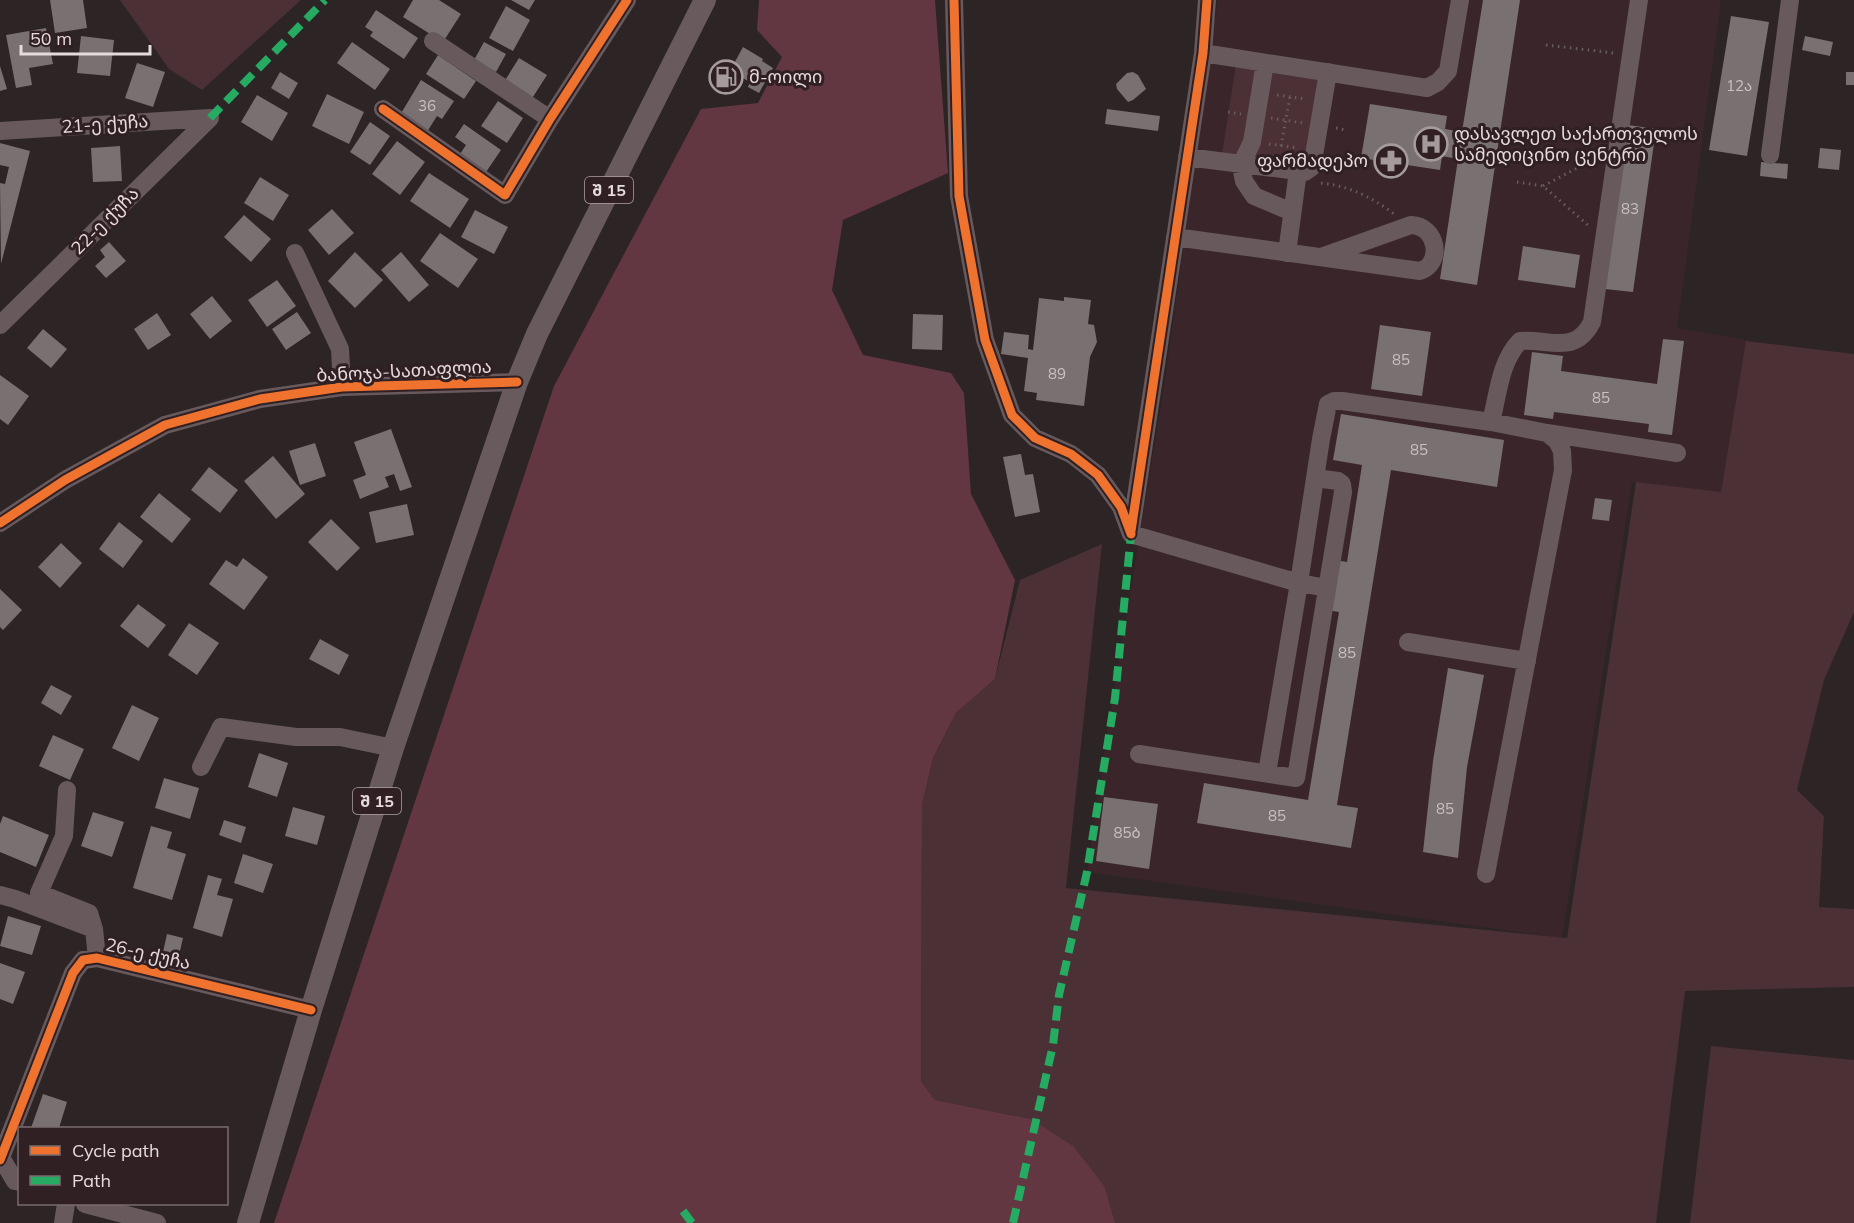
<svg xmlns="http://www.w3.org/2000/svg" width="1854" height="1223" font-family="Mulish,'Noto Sans Georgian',sans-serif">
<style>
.built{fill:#3a262a}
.green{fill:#4b3036}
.forest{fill:#623742}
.building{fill:#787071}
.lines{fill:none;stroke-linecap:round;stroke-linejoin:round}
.path{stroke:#685d5f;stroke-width:3;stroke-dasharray:1.5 4.5;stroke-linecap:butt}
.minor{stroke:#685a5c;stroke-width:18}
.major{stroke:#695a5d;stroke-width:22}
.quiet{stroke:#26ab63;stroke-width:8;stroke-dasharray:15 8;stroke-linecap:butt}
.cycleway-casing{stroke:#302023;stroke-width:13}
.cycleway{stroke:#ef722f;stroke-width:9}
.labels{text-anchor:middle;stroke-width:6;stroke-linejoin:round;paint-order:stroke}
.number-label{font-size:15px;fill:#cac0c1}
.shield{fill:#302023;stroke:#afa3a4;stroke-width:1.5}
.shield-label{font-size:16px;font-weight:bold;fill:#e6dbdc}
.poi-label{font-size:18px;fill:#e6dbdc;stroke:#302023;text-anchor:start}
.street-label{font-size:18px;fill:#e6dbdc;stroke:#302023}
</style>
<rect width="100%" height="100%" fill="#2c2425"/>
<!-- built -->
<path class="built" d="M1218,0h503l-44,328 71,12 -23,155 -93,-13 -70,456 -475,-66 20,-138 57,-347z"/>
<!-- green -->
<path class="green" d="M120,0h181l-99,90 -33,-21z
M1237,58l91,14 -16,95 -91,-6z
M1746,341l108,13v258l-30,68 -27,110 27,26 -5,91 35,2v78l-169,4 -29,232h-541l-10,-36 -75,-68 -95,-19 -14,-19 1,-276 11,-47 23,-45 39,-34 25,-99 82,-36 -36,344 501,50 69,-456 85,10z
M1711,1046l143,14v163h-164z"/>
<!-- forest -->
<path class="forest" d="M759,0h176l13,173 -105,47 -11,70 31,65 88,18 13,20 7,101 44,86 -20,99 -39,34 -23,45 -11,47 -1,276 14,19 96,19 42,27 32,41 10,36h-841l280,-837 147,-277 57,-6 24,-46 -25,-27z"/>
<!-- building -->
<path class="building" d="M50,0h33l4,28 -32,5z
M413,0h26l22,14 -18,28 -40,-25z
M511,0h24l-6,10z
M1483,0h37l-43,285 -37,-6 18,-120 -16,-3 -2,14 -79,-12 9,-54 77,12 -2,13 17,3z
M506,6l24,14 -17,31 -24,-13z
M376,10l42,28 -14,21 -34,-23 3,-4 -8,-5z
M1731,16l38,6 -22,134 -38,-6z
M46,28l7,36 -24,4 3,17 -16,3 -10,-53z
M81,36l33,4 -4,36 -33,-3z
M1805,36l28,6 -3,14 -28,-6z
M352,42l38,27 -15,21 -38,-27z
M484,42l22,12 -10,18 -22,-12z
M743,47l20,12 -1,2 11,7 -14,25 -11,-6 2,-5 -20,-11z
M438,55l38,26 -12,18 -38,-25z
M519,58l28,17 -16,25 -27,-18z
M137,63l28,9 -12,35 -28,-9z
M0,66l7,23 -7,2z
M280,72l18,11 -9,16 -18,-11z
M1133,72l5,3 8,14 -13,11 -5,2 -11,-13 -1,-5 11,-11z
M1846,72h8v13h-8z
M421,80l33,21 -12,18 -5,-3 -10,16 -27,-17z
M327,94l37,18 -15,32 -37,-18z
M257,95l31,18 -16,28 -31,-19z
M498,101l25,17 -16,25 -26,-17z
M1107,109l53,7 -2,15 -53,-7z
M370,122l20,14 -20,29 -20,-13z
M464,124l37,26 -17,25 -26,-18 8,-12 -11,-8z
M1628,125l28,4 -23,163 -28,-3z
M397,141l28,21 -25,33 -28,-21z
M0,143l30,8 -29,113 -1,-81 5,1 4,-17 -9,-2z
M120,146l2,35 -29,1 -2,-34z
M1820,148l21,2 -2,20 -21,-2z
M1761,162l27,2 -1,15 -27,-3z
M429,173l40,26 -19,29 -40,-27z
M260,177l29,18 -16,26 -29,-18z
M332,209l22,24 -25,22 -21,-25z
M475,210l33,17 -14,27 -33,-17z
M244,215l27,24 -20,23 -27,-25z
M440,233l38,26 -20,29 -38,-27z
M109,242l17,19 -20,17 -11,-12 10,-9 -5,-7z
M1523,246l57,9 -5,33 -57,-8z
M355,252l28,28 -28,28 -27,-27z
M401,252l28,33 -20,17 -28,-32z
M277,280l19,26 -29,21 -19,-27z
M212,296l20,25 -22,18 -20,-25z
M1064,297l27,3 -3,24 6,1 3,17 -7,15 -6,49 -48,-6 1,-7 -13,-2 4,-33 -27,-4 3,-22 25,3 -1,14 5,1 6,-52 25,3z
M297,312l14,21 -25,17 -14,-21z
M157,313l14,22 -23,15 -14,-21z
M913,314l30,1 -1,35 -30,-1z
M1380,325l51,7 -9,64 -51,-7z
M43,329l24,20 -16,19 -24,-20z
M1663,339l21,2 -12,94 -24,-3 1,-8 -95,-12 -1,7 -29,-4 8,-63 31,4 -2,15 96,13z
M0,375l29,21 -21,29 -8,-6z
M1341,414l163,26 -7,47 -106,-17 -54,335 21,3 -7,40 -154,-25 7,-40 104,17 31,-188 -12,-2 8,-50 12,2 15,-97 -29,-5z
M391,429l21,58 -12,4 -6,-17 -9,3 4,10 -29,12 -7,-19 13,-5 -12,-33z
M315,443l11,33 -26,9 -11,-34z
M1021,454l4,21 8,-1 7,38 -25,5 -12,-60z
M273,456l32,38 -29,25 -32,-38z
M209,467l29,23 -18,23 -29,-23z
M159,493l32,26 -19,24 -32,-26z
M1595,498l17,2 -3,21 -17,-2z
M407,504l7,31 -38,8 -7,-31z
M331,519l29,29 -23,23 -29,-29z
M119,522l24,19 -20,27 -24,-19z
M61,543l21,20 -22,25 -22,-21z
M243,558l25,19 -24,33 -35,-26 17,-24 11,7z
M0,589l22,21 -19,20 -3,-3z
M138,604l28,21 -18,23 -28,-22z
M189,623l30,20 -22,32 -29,-20z
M320,639l29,16 -10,20 -30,-16z
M1448,668l36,7 -17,92 -9,91 -35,-6 10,-91z
M51,685l21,11 -11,19 -20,-12z
M132,705l27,13 -20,43 -27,-13z
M53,735l31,14 -14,31 -31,-14z
M259,753l29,10 -11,34 -29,-10z
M164,778l35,10 -9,31 -35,-11z
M1104,797l54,7 -9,65 -53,-8z
M293,807l32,9 -8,29 -32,-9z
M93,812l31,10 -12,35 -31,-11z
M3,816l46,19 -13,32 -36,-15v-28z
M224,820l22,7 -5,16 -22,-8z
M151,826l21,6 -5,16 19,6 -14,46 -39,-12z
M243,854l30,10 -10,29 -29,-10z
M208,875l14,4 -5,16 16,4 -11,38 -29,-9z
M8,916l33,10 -9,29 -32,-9z
M167,934l16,4 -6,26 -16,-3z
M0,963l25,9 -12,32 -13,-5z
M43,1094l24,8 -8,26h-28z"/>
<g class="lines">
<!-- path -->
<path class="path" d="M1546,45l68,8
M1277,95l29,4
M1228,112l13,2
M1271,118l32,5
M1336,128l10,2
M1269,144l29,4
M1281,146l9,-49
M1517,182l26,4 46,40
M1321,183c28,3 51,14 73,31
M1543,186l57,-30"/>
<!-- minor -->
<path class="minor" d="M954,0l5,196 26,144 27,75 23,23 36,16 27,21 23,32 10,27
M433,41l117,78
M1203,53l224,35 11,-6 10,-11 12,-71
M1265,63l-13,79 -11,23 3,16 10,15 38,16
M383,109l122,86 45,-76 77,-119
M0,131l210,-13
M1770,155l20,-155
M1187,157l118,15 7,-5 16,-95
M1175,237l245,34c23,-7 18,-45 -9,-46l-90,32
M295,253l45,96 2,38
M1287,253l11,-82
M0,325l210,-207
M1491,422c7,-27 9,-61 29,-81 32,-2 55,14 72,-19l47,-322
M1547,433l130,20
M0,523l65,-43 100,-55 95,-26 82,-12 175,-5
M1131,530l72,-477 4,-53
M1131,534l168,49 28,5
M1408,642l119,19
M1139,754l157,24 47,-286 -1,-8 -4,-3 -23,-3
M201,767l20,-40 75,10h44l53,11
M1267,773l32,-190 22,-144 7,-35 6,-3h8l149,21 56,11 10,8 5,10 1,19 -77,404
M67,790l-3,46 -25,57 50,20 5,16 3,29
M0,895l15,4 79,30
M0,1156l15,25 5,1
M0,1160l73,-187 10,-13 14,-2 214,52
M85,1204l72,19
M63,1223l3,-19"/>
<!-- major -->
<path class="major" d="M248,1223l63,-213 82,-262 124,-366 20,-48 168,-334"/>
<!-- quiet -->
<path class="quiet" d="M210,118l115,-118
M683,1211l9,12
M1013,1223l40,-178 6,-50 28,-123 28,-174 16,-164"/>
<defs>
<path id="cycleway" d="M954,0l5,196 26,144 27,75 23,23 36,16 27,21 23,32 10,27
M383,109l122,86 45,-76 77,-119
M0,523l65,-43 100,-55 95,-26 82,-12 175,-5
M1131,531l72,-478 4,-53
M0,1160l73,-187 10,-13 14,-2 214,52"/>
</defs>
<!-- cycleway casing -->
<use href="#cycleway" class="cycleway-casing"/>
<!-- cycleway -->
<use href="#cycleway" class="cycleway"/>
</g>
<!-- icons -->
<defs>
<symbol id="fuel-ring" viewBox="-11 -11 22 22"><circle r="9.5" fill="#302023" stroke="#a59b9c" stroke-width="1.5"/><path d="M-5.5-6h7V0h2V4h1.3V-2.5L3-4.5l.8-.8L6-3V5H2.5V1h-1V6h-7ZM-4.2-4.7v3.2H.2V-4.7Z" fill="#a59b9c"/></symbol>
<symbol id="hospital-ring" viewBox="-11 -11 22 22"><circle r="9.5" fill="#302023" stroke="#a59b9c" stroke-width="1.5"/><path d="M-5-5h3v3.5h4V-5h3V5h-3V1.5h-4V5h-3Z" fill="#a59b9c"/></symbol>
<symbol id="pharmacy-ring" viewBox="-11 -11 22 22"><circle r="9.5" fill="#302023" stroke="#a59b9c" stroke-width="1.5"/><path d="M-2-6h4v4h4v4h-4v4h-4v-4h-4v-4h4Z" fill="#a59b9c"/></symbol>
</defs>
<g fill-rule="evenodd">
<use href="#fuel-ring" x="707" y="58" width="38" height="38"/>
<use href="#hospital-ring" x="1412" y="125" width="38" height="38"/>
<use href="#pharmacy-ring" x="1372" y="142" width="38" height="38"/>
</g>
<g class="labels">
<!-- number labels -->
<g class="number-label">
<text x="1739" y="91">12ა</text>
<text x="427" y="111">36</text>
<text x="1630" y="214">83</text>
<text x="1401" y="365">85</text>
<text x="1057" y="379">89</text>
<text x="1601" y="403">85</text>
<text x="1419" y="455">85</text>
<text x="1347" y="658">85</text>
<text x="1445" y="814">85</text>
<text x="1277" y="821">85</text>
<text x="1127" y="838">85ბ</text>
</g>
<!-- shield labels -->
<g class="shield">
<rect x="585" y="177" width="48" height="26" rx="4.5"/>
<rect x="353" y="788" width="48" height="26" rx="4.5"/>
</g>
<g class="shield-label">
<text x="609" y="196">შ 15</text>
<text x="377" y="807">შ 15</text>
</g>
<!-- poi labels -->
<g class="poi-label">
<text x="749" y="83">მ-ოილი</text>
<text x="1454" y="140">დასავლეთ საქართველოს<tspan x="1454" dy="21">სამედიცინო ცენტრი</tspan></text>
<text x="1368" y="167" text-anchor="end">ფარმადეპო</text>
</g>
<!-- street labels -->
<g class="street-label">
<text transform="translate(105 124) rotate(-4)" y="6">21-ე ქუჩა</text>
<text transform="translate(105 221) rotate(-45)" y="6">22-ე ქუჩა</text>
<text transform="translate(404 371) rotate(-3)" y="6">ბანოჯა-სათაფლია</text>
<text transform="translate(148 954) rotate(13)" y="6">26-ე ქუჩა</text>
</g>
</g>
<!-- legend -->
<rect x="18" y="1127" width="210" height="78" fill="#302023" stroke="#796b6d" stroke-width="1.5"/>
<rect x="30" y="1146" width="30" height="9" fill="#ef722f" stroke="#796b6d" stroke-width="1.5"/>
<text x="72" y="1157" font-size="18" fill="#e6dbdc">Cycle path</text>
<rect x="30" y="1176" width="30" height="9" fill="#26ab63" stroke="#796b6d" stroke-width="1.5"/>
<text x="72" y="1187" font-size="18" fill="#e6dbdc">Path</text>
<!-- scale -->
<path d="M21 45v9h129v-9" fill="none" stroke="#e6dbdc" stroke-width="3"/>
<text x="30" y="45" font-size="18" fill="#e6dbdc" stroke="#302023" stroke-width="4.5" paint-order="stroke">50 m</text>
</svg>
